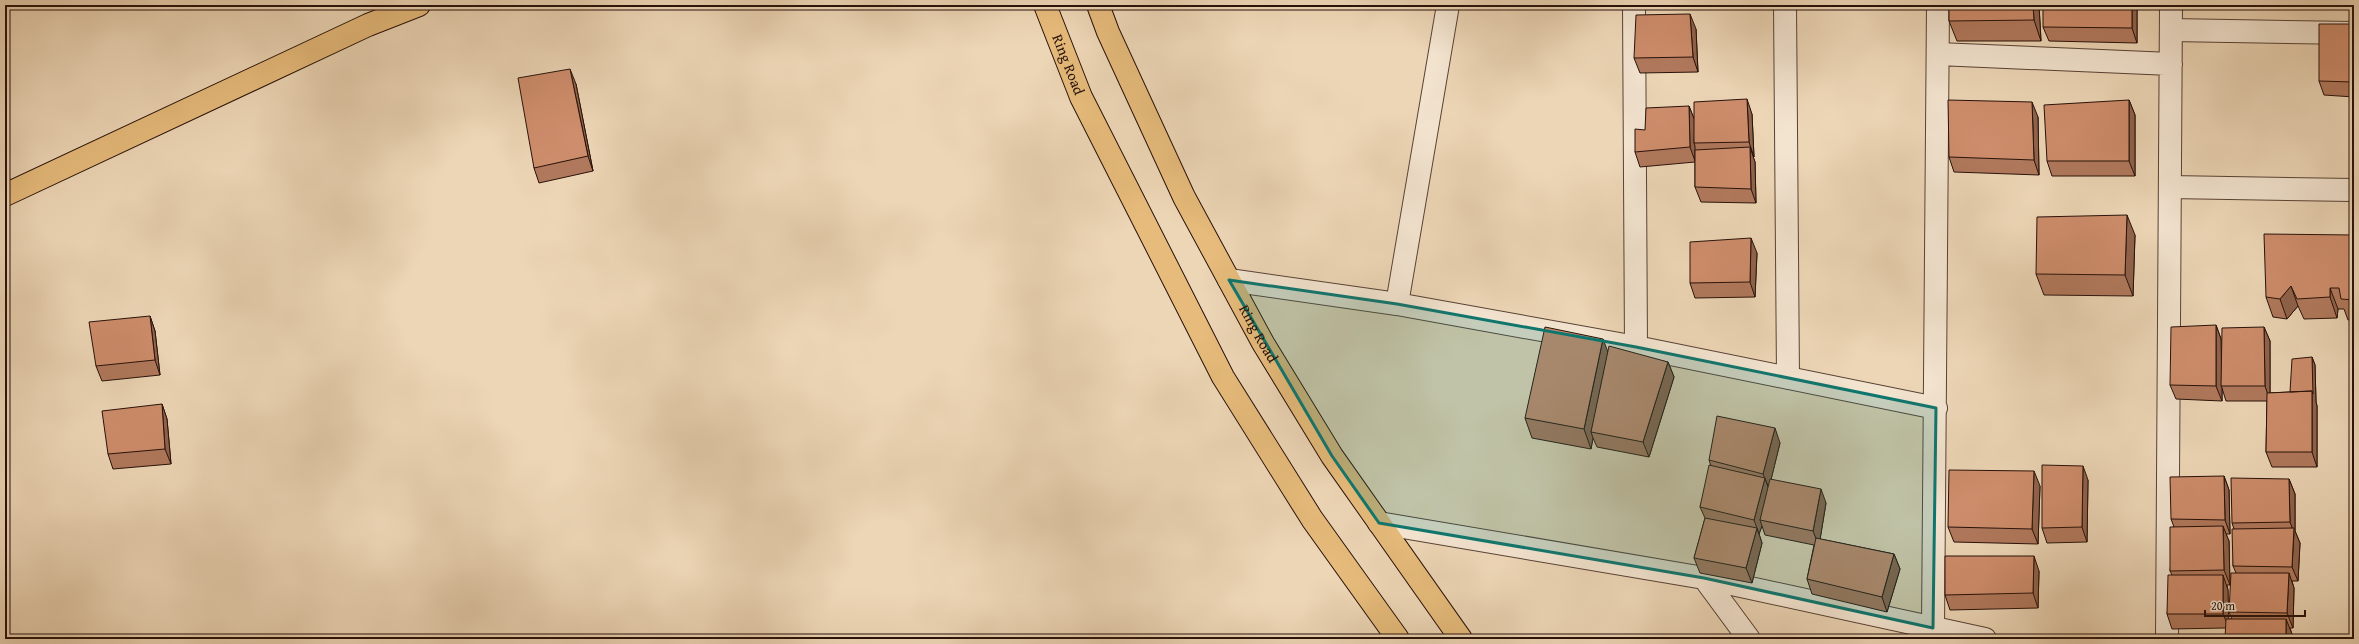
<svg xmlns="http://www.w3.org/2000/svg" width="2359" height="644" font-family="'Gentium Book Plus',serif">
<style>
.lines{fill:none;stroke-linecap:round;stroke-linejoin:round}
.minor-casing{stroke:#584235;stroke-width:24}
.primary-casing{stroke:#27110a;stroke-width:24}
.trunk-casing{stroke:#27110a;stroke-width:24}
.minor{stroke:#f3e4d0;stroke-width:22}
.primary{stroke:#e6bb7b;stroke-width:22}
.trunk{stroke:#e6bb7b;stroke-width:22}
.wall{fill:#b1795d;stroke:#27110a}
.shaded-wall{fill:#90634c;stroke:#27110a}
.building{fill:#ce8d6c;stroke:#27110a}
.marked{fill:#0f766e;fill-opacity:0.2;stroke:#0f766e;stroke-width:3;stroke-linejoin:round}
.labels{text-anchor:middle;stroke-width:4;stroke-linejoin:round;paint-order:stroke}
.street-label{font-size:15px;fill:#27110a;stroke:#f3e4d0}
</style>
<rect width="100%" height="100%" fill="#edd6b6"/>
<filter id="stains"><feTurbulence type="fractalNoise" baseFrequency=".005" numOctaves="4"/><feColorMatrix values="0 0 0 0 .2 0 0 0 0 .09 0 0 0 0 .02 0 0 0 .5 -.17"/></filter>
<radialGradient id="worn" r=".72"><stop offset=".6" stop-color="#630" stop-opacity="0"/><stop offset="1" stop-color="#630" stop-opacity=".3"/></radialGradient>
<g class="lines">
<defs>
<path id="minor" d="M1634,5l2,342
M1785,5l3,373
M2171,30l183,3
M1938,54l233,10
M2170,187l184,3
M1229,280l168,24 239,43 300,61
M1397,304l51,-299
M1379,523l325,55 45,61
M1704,578l281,61
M1933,628l5,-623
M2167,639l4,-634"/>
<path id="primary" d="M5,195l363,-170 51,-20"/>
<g id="trunk">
<path id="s1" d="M1045,5l36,92 142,280 89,142 86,120"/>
<path id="s2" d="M1098,5l10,27 76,165 79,146 69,113 129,183"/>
</g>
</defs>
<!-- minor casing -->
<use href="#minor" class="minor-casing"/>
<!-- primary casing -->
<use href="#primary" class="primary-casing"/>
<!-- trunk casing -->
<use href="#trunk" class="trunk-casing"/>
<!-- minor -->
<use href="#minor" class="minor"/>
<!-- primary -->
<use href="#primary" class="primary"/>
<!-- trunk -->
<use href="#trunk" class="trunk"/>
</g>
<!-- wall -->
<path class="wall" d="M1949,5h90l2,36h-84l-8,-20z
M2137,5v38l-88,-2 -6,-14z
M2188,5h45v4h-44z
M2354,24v73l-30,-2 -5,-14z
M1696,29l2,43 -58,1 -6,-15z
M576,84l17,87 -54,12 -5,-15z
M2129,100l6,15v61h-83l-5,-15z
M1689,106l5,13 58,-5 2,43h-1l2,5 1,41 -55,-1 -6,-15v-25l-55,5 -5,-15 10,-22z
M2038,117l1,58 -85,-3 -5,-15z
M2135,235l-2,61 -89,-1 -8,-21z
M2354,235v85h-6l-4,-11h-6l-1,9 -33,1 -6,-13 -11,13 -14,-2 -7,-20z
M1757,253l-2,44 -60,1 -5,-15z
M150,316l5,15 5,44 -58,6 -6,-15z
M2216,325l5,14v18l43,-30 6,14v52l20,-1 22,-35 3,8 1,37 1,4v61h-45l-6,-15 1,-51h-41l-4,-13v13l-46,-2 -6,-14z
M1608,352l60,10 6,15 -25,80 -52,-10 -4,-9 -2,11 -59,-11 -7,-20z
M162,404l5,15 4,45 -58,5 -5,-15z
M1780,443l-9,36 55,24 -6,36 74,15 6,15 -13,43 -75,-18 -5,-15 7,-34 -49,-10 -3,-9 -3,8 3,9 -10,40 -52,-10 -6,-15 11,-40 -5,-11 11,-41 -2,-6z
M2224,476l5,14 1,44h-4l3,7 1,44h-3l1,5v29h4l-3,-7 7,-39 -3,-7 1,-37 -2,-6 57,-44 6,15v37l5,12 -2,38h-6l2,7 -1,40h-3l2,6 -67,-6 -53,1 -5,-15 5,-39 -2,-4 4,-44 -3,-8z
M2088,480l-1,62 -40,1 -5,-15z
M2040,486l-2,58 -84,-2 -6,-15z
M2039,571l-1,37 -88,2 -5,-15z"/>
<!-- shaded-wall -->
<path class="shaded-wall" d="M2033,5h6l2,36 -7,-21z
M2132,5h5v38l-5,-15z
M1690,14l6,15 2,43 -5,-15z
M2354,55v31l-1,-4z
M570,69l6,15 17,87 -5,-15z
M1747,99l5,15 2,43 -5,-15z
M2129,100l6,15v61l-6,-15z
M2032,102l6,15 1,58 -5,-15z
M1689,106l6,15 -1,22 1,3v15l-5,-14z
M1750,147l5,15 1,41 -5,-14z
M2127,215l8,20 -2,61 -8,-21z
M1751,238l6,15 -2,44 -5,-15z
M2291,286l7,20 -11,13 -7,-20z
M2330,288l8,21 -1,9 -7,-21z
M150,316l5,15 5,44 -5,-15z
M2216,325l5,14 1,47h-1l1,2v13l-6,-15z
M2264,327l6,14v60l-5,-15z
M1603,339l8,21 -20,72 2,6 -2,11 -7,-20z
M2312,357l3,8 1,37 1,4v61l-5,-15z
M1668,362l6,15 -25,80 -6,-15z
M162,404l5,15 4,45 -6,-15z
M1775,428l5,15 -11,45 -6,-14z
M2083,466l5,14 -1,62 -5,-15z
M2034,471l6,15 -2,58 -6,-15z
M2224,476l5,14 1,44 -5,-14z
M1765,478l5,15 -10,27 2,6 -3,8 -5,-14z
M2289,479l6,15v37l5,12 -2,38 -6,-14 2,-34 -4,-11z
M1821,489l5,14 -7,43 -6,-15z
M2223,526l6,15 1,44 -6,-15z
M1757,528l5,15 -10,40 -6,-15z
M1894,554l6,15 -13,43 -5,-15z
M2034,556l5,15 -1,37 -5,-15z
M2289,573l5,15 -1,40 -6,-15z
M2223,575l5,15 1,38 -6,-14z
M2286,619l6,15v5h-6z"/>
<!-- building -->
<path class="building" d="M1949,5h84l1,15 -85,1z
M2043,5h89v23l-89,-1z
M1690,14l3,43 -59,1 2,-43z
M2319,24h35v31l-1,27 -34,-1z
M570,69l18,87 -54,12 -16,-90z
M1747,99l2,43 -55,1v-41z
M1948,100l84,2 2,58 -85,-3z
M2129,100v61h-82l-3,-56z
M1689,106l1,41 -55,5v-23l10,1 1,-22z
M1750,147l1,42 -56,-2v-37z
M2127,215l-2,60 -89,-1 1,-57z
M2264,234l90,1v65l-13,-1 -2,-11h-9v9l-33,2 -6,-13 -11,13 -14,-2z
M1751,238l-1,44 -60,1v-41z
M150,316l5,44 -59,6 -7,-44z
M2216,325v61l-46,-1 1,-58z
M1545,327l58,12 -19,90 -59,-11z
M2264,327l1,59h-44l1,-58z
M1609,346l59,16 -25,80 -52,-10z
M2312,357l1,37 -1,-3 -22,1 2,-33z
M2312,391v61h-46l1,-59z
M162,404l3,45 -57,5 -6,-43z
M1717,416l58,12 -12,46 -54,-14z
M1709,465l56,13 -11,42 -54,-13z
M2042,465l41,1 -1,61 -40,1z
M1949,470l85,1 -2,58 -84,-2z
M2224,476l1,44 -54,-1 -1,-42z
M2231,478l58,1 1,43 -58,1z
M1770,479l51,10 -8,42 -53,-11z
M1705,518l52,10 -11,40 -52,-10z
M2223,526l1,44 -54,1v-44z
M2294,528l-2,39 -59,-1 -1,-37z
M1816,538l78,16 -12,43 -75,-18z
M1945,556h89l-1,37 -88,2z
M2231,573h58l-2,40 -58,-1z
M2168,575h55v39h-56z
M2226,619h60v20h-61z"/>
<!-- marked area -->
<path class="marked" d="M1229,280l168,24 239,43 300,61 -3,220 -229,-50 -325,-55 -47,-67z"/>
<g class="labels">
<!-- street labels -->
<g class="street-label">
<text dy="5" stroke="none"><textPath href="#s1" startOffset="64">Ring Road</textPath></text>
<text dy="5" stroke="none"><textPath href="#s2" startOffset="366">Ring Road</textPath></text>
</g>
</g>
<!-- margin -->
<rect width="2359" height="644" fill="none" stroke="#edd6b6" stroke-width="20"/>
<rect x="6" y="6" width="2347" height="632" fill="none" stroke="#27110a" stroke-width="2"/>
<rect x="10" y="10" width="2339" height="624" fill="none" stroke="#27110a"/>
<!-- scale -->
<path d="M2205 610v6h100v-6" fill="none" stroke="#27110a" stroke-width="2"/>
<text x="2211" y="610" font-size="12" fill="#27110a" stroke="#f3e4d0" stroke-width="3" paint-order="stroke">20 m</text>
<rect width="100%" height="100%" filter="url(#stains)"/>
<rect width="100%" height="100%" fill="url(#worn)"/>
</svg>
